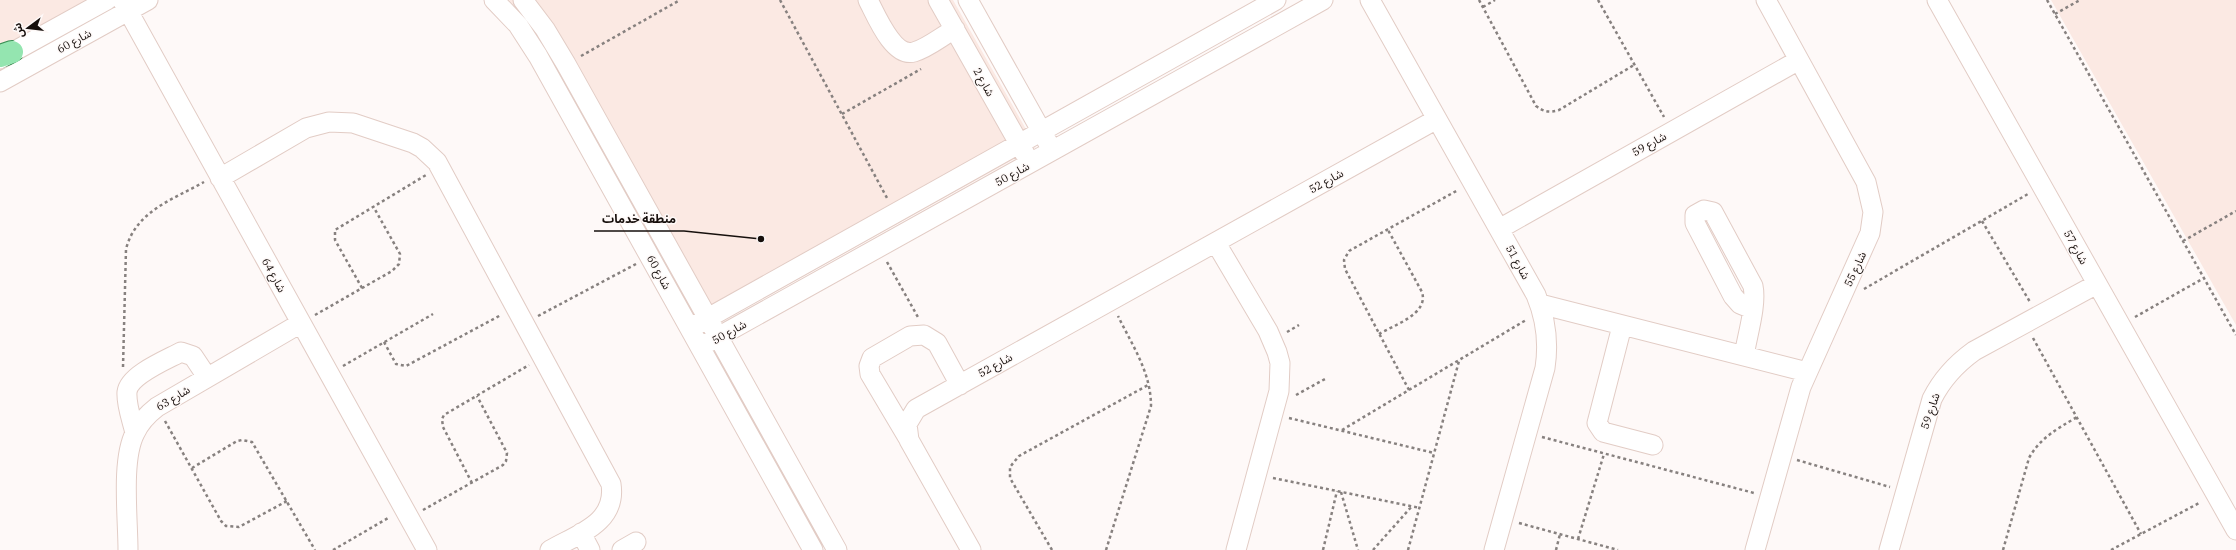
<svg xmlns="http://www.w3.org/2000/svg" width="2236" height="550" font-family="'IBM Plex Serif','Noto Sans Arabic',serif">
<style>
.built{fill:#fbe9e3}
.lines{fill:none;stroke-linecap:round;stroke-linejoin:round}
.minor-casing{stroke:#e2ccc5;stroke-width:21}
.major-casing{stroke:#3a8e54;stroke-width:24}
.path{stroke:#87817f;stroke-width:2.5;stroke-dasharray:3 3;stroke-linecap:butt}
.minor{stroke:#fff;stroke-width:19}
.major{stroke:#94e5b0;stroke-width:22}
.labels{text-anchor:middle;stroke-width:3;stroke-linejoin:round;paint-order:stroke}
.street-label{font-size:11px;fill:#160f0c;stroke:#fef9f8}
.leader{fill:none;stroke:#160f0c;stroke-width:1.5}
.callout-dot{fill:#160f0c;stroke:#fef9f8;stroke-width:1.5}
.callout-label{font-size:12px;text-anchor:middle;font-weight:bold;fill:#160f0c;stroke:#fef9f8;stroke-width:3;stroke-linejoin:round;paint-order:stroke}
</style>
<rect width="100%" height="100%" fill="#fef9f8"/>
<!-- built -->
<path class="built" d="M0,0h128l-128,71z
M509,0h444l83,147 -331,184 -164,-289z
M2051,0h185v325z"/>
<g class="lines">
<defs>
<path id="minor" d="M122,0l305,550
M494,0l24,25 20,31 275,494
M523,0l22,29 21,35 271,486
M868,0c8,15 25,58 46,52 14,-4 28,-16 41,-23
M938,0l87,154
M968,0l80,143
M1370,0l166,295c10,24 13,47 9,73l-51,182
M1937,0l299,530
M0,59l107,-59
M0,82l148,-82
M220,178l86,-50 23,-6 24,1 60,20 9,5 15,14 174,322c6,39 -33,50 -61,66
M1499,229l300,-169
M1216,243l52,88 9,21 3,11 -1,28 -43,159
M1540,304l267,68
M1622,326l-25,97 6,9 50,13
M690,328l586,-328
M700,347l623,-347
M1744,356c3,-20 13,-51 9,-70l-40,-74 -9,-2 -9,5v8l38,73 7,8 12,5
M135,433c-3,-13 -9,-28 -8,-41 2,-17 39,-32 54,-40l12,4 14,21
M908,438l-38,-64 -1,-8 3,-8 38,-22 14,-1 13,8 23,42
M581,533l9,17
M128,550c0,-32 -7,-90 7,-117 5,-11 13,-19 22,-26l144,-84
M622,550l14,-8
M971,550l-62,-110 -2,-16 9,-15 521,-290
M1755,550l46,-163 69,-154 3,-21 -7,-30 -100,-182
M1889,550l43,-151c10,-20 24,-35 42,-48l123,-67"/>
<path id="major" d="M0,56l12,-4"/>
</defs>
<!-- minor casing -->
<use href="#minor" class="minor-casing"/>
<!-- major casing -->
<use href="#major" class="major-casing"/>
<!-- path -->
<path class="path" d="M780,0l107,198
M1479,0l57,106c8,6 14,7 23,4l75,-45
M1598,0l66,117
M2047,0l189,335
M1483,7l12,-7
M2055,14l25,-14
M581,56l99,-56
M842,114l79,-45
M1982,221l48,81
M2183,241l53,-30
M887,262l32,57
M362,288l-27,-48v-10l91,-55
M1864,289l164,-95
M315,315l77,-44 7,-7 1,-10 -27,-48
M538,316l98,-52
M2135,317l69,-39
M1287,332l12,-7
M1379,334c15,-9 50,-20 43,-42l-34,-62
M2033,338l108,196
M384,342l12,22 10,2 95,-51
M343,366l90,-52
M123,367l3,-118c10,-38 46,-49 78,-67
M1409,390l-64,-121 -1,-9 5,-9 109,-61
M1296,395l29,-16
M1289,418l145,35
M165,421l56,100 5,5 13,1 48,-26
M1342,430l184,-110
M1542,437l212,56
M1797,460l93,27
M192,468l45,-27 5,-1 10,2 63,108
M1273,478l147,30
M472,483l-29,-56 -1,-8 2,-4 85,-50
M1341,492l17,58
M423,510l80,-45 3,-4 1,-8 -30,-57
M1519,523l99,27
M1578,539l26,-85
M333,550l57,-33
M1052,550l-42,-72v-11l9,-11 131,-72
M1106,550l45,-144c0,-34 -19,-61 -33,-90
M1323,550l14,-59
M1373,550l39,-44
M1408,550l51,-189
M1556,550l4,-16
M2003,550l26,-92c11,-20 28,-29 48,-41
M2111,550l90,-48"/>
<!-- minor -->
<use href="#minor" class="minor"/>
<!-- major -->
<use href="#major" class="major"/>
</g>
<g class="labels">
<!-- street labels -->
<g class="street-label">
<text transform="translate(74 41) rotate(-29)" y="4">شارع 60</text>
<text transform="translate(984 82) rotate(61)" y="4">شارع 2</text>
<text transform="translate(1649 144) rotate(-29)" y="4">شارع 59</text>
<text transform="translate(1012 174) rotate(-29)" y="4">شارع 50</text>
<text transform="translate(1326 181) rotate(-29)" y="4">شارع 52</text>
<text transform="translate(2076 247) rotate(61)" y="4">شارع 57</text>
<text transform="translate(1518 262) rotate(61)" y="4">شارع 51</text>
<text transform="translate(1855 269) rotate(-65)" y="4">شارع 55</text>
<text transform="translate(659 272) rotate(61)" y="4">شارع 60</text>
<text transform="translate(274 275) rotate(61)" y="4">شارع 64</text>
<text transform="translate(729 332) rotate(-29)" y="4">شارع 50</text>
<text transform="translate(995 365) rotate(-29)" y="4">شارع 52</text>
<text transform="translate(173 398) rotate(-31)" y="4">شارع 63</text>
<text transform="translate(1930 411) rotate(-71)" y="4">شارع 59</text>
</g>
</g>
<!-- callouts -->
<path class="leader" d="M761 239L684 231H594"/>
<circle class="callout-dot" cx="761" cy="239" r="4"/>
<g class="callout-label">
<text x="639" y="223">منطقة خدمات</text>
</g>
<!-- north arrow -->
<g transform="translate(28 28) rotate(255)" stroke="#fef9f8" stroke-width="3" paint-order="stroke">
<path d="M0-3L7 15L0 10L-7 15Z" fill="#160f0c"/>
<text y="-6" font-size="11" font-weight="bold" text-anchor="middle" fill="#160f0c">ش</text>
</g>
</svg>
